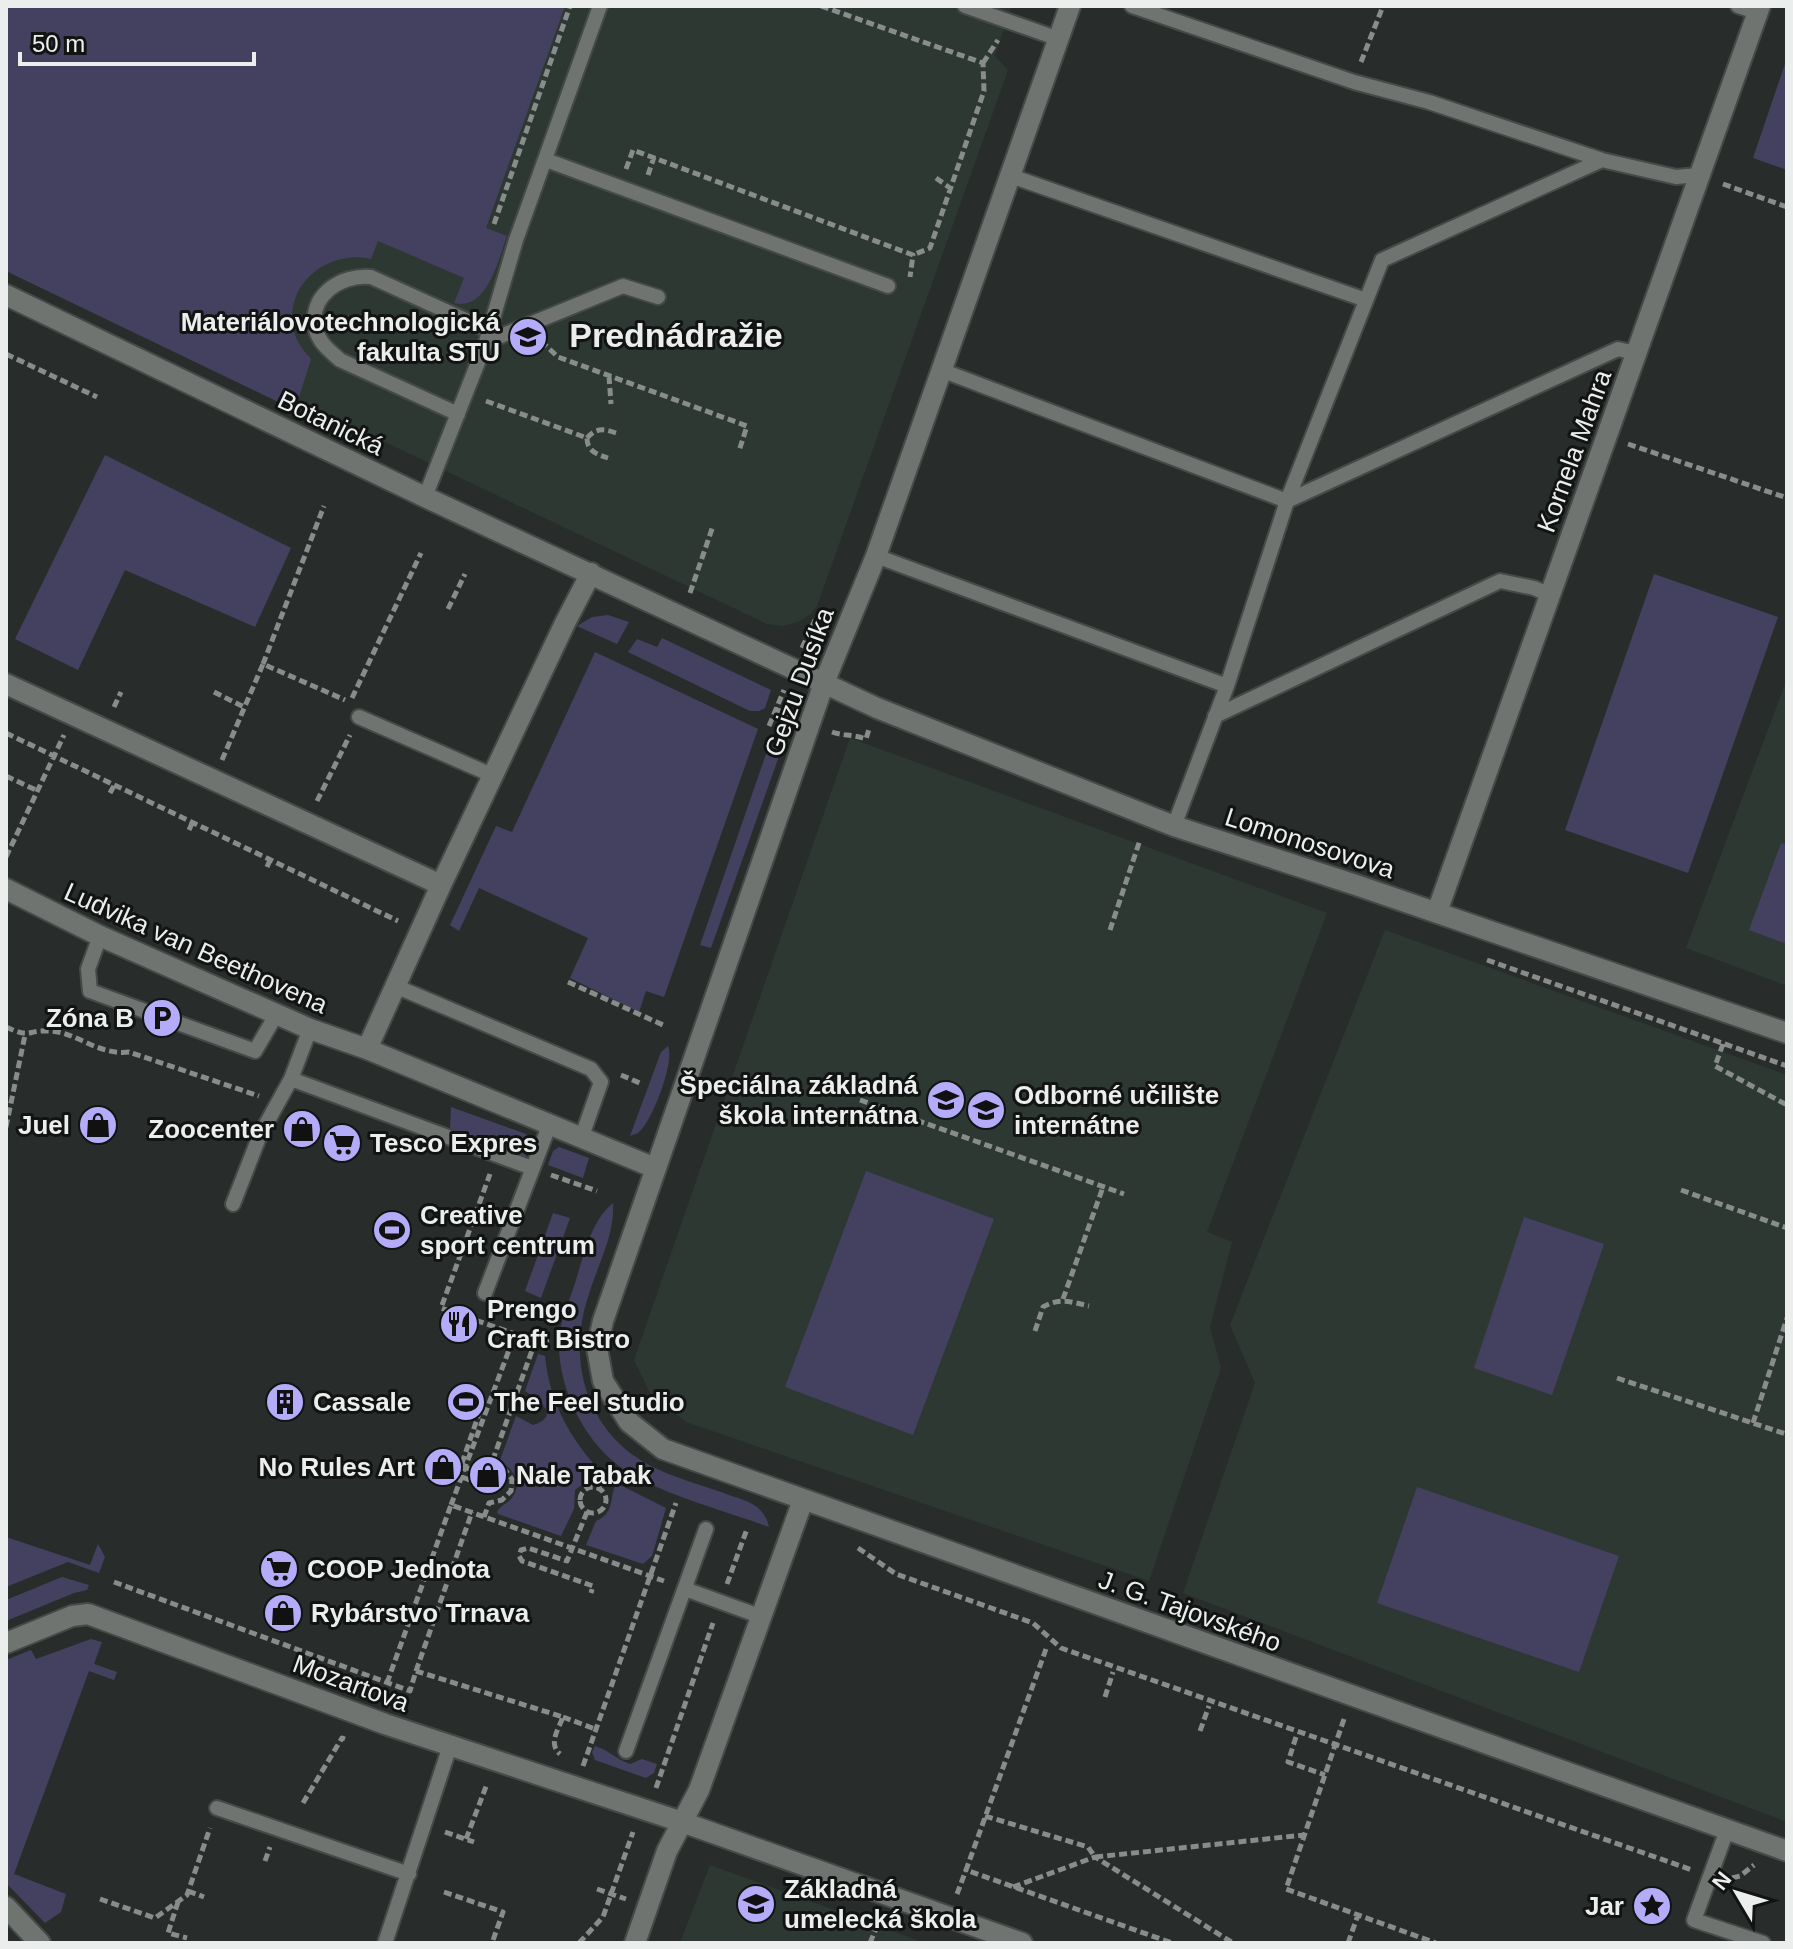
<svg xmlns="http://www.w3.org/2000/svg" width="1793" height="1949" font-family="Helvetica,sans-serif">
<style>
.built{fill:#2d3833}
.green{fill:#444160}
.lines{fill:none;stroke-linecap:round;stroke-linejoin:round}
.lane-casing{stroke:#454947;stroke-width:18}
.street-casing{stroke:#454947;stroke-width:24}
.path{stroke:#888c8a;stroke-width:5;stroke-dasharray:8 4;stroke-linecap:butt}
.lane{stroke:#6f7471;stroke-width:14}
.street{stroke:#6f7471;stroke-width:20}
.path-bridge{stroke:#888c8a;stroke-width:5;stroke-dasharray:8 4;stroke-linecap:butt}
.labels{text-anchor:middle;stroke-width:6;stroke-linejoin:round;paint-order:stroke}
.poi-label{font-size:26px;font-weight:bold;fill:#ebeeec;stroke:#121413;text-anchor:start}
.street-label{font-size:26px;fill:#ebeeec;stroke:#121413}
.district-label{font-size:34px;font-weight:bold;fill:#ebeeec;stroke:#121413}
</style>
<rect width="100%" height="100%" fill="#282d2b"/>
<!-- built -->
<path class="built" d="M6,6h1005l-16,50 13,14 -191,536 -6,8 -13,8 -15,4 -16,-2 -464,-221 -4,8 -4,-1 -289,-139z
M1787,679v307l-101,-38z
M850,738l477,175 -120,319 25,10 -22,85 11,41 -72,213 -463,-159 -36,-29 -16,-33z
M1385,930l402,145v747l-604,-229 72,-210 -25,-58z
M710,1865l215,78h-245z"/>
<!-- green -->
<path class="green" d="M6,6h559l-79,222 21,8c-9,23 -19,75 -53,67l10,-25 -86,-37 -7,18c-43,-10 -89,26 -77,73 3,11 10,19 17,27l-16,51 -289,-139z
M1787,58v112l-34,-12z
M105,455l186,93 -36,79 -130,-57 -47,100 -63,-31z
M1654,574l124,43 -90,256 -123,-43z
M608,615l21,7 -12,22 -40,-18 15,-9z
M662,638l109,52 -6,18 -6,3h-9l-122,-59 9,-13 20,8z
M595,652l163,77 -94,268 -18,-6 -7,21 -69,-34 18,-40 -109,-50 -20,43 -9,-6 46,-99 16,6z
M778,742h6l-73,206 -11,-3 66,-191z
M1781,843l6,2v99l-38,-14z
M668,1046c7,15 -15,72 -27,84 -3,4 -6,4 -11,6l31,-84z
M451,1107l75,27 5,8 -6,15 -75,-29z
M559,1147l30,11 -6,20 -35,-13 5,-14z
M866,1171l128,48 -81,216 -128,-48z
M613,1203c2,33 -16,63 -25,94 -21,64 -2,134 61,168 24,13 54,20 80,30 9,3 20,6 28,12 7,6 10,12 12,20 -43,-16 -105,-32 -143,-56 -41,-27 -69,-83 -67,-132 1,-17 8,-32 13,-47 10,-28 17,-70 41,-89z
M553,1213l17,5 -29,80 -16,-7z
M1524,1217l80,27 -52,151 -78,-27z
M538,1354l7,2c4,42 22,78 50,109l-7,15 -13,10 -1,19 -13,27 -63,-22 -1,-2c4,-7 9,-8 14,-13 13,-16 2,-29 -11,-39l16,-44 17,9c29,-9 5,-26 -8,-34z
M616,1483l50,25 -14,48 -9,8 -57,-19 10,-24c19,-8 13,-22 20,-38z
M1417,1487l202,69 -40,116 -202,-69z
M6,1537l84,28 8,-21 7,13 -6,16 -31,-11 -62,25z
M62,1577l27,8 -2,5 -13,3 -68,28v-21z
M91,1639l11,3 -8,22 23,8 -3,8 -25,-9 -75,203 52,20 -5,18 -16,11 -39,-40v-223l25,-10 5,9z
M595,1746c14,4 21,13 35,18l12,-5 15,5 -3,9 -8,5 -51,-18 -3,-8z"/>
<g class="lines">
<defs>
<path id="lane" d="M965,6l94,33
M1132,6l222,76 75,20 173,58 74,17 23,-2
M1738,6l19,6
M546,160l342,126
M1011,176l355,124
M486,342l137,-56 35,11
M941,370l346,131 331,-152 18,4
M458,414l-118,-54c-10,-9 -21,-17 -24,-30 -9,-34 25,-56 55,-53l119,54
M425,497l61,-155 30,-102 84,-234
M876,556l351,130
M1215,716l285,-135 34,7 16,7
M359,717l135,59
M1174,826l53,-140 60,-185 95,-241 220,-100
M100,936l-12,33 2,22 165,60 21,-36
M395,986l196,83 10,13 -20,57
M291,1079l241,89
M233,1204l27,-69 31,-56 19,-50
M485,1293l64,-167
M685,1589l77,28
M626,1751l80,-222
M217,1808l192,66
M1727,1830l-33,90 69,23
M385,1943l65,-197"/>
<path id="street" d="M1070,6l-194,550 -52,127 -221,638 -6,27 6,33 26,41 34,27 1124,402
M6,295l419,202 452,211 297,118 182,59 431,148
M6,684l435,201 124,-262 26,-50
M6,889l94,47 210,93 57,20 288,119
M1437,912l323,-906
M367,1049l74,-164
M6,1643l66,-27 16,-2 297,110 297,98 340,121
M6,1907l34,36
M635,1943l32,-92 32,-61 104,-290"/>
</defs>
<!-- lane casing -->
<use href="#lane" class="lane-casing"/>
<!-- street casing -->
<use href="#street" class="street-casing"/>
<!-- path -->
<path class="path" d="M821,6l162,57 1,28 -54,157 -17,7
M1361,62l22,-56
M983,63l15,-23
M626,169l7,-19 280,105 -3,22
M648,175l6,-18
M936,178l14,10
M1723,184l64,23
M494,224l76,-218
M541,341l17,16 189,69 -8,25
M6,354l91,43
M609,376l2,28
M486,401l101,37c0,13 9,16 21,20
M587,438c10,-11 17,-9 29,-5
M1628,444l159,54
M690,593l23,-67
M448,609l17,-35
M802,648l13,-28
M263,664l61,-158
M214,692l30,15
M352,698l69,-145
M114,707l7,-15
M775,709l14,6
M769,726l15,-36
M832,732c11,4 20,2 34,7l3,-10
M6,733l392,188
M222,760l41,-96 82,36
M6,776l32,15
M110,793l5,-9
M317,801l33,-66
M189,830l4,-9
M6,857l58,-122
M267,867l4,-9
M1110,930l30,-90
M1487,960l300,106
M568,982l95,43
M6,1027c26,12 19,3 43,4 26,0 49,25 80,21l130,44
M1723,1044l-8,22 72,39
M621,1075l21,9
M860,1100l264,94
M6,1127l19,-92
M551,1175l46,16
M1681,1190l106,38
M1063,1299l40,-112
M1035,1331l8,-24c17,-10 28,-5 46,-1
M515,1334l20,8
M1617,1378l169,56
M1753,1423l34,-105
M462,1477l29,11 7,-2 -2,-8 -15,-5
M580 1500a13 13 0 1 1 26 0a13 13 0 1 1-26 0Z
M599,1487l9,-19
M451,1505l64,-171 -74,-26 49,-134
M587,1512l-20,49 -39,-13 -7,2 -2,6 3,5 71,25 -2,7
M484,1517l5,-14 13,-3 9,-9 1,-12 -7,-9 -14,-5 44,-123 15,-2
M858,1548l38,26 137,49 28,25 631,222
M114,1582l296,109 6,-20 147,46c-5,13 -15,27 -3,37
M727,1584l20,-55
M1046,1649l-80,221 206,73
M416,1671l56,-159
M387,1683l64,-178 213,76
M1105,1697l8,-25
M563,1717l32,12
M1344,1719l-58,170 150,54
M1200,1731l9,-25
M1296,1737l-8,25 37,13
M583,1766l93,-263
M656,1788l57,-165
M303,1803l39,-65 3,1
M985,1816l103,31 7,10 209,-22
M445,1832l29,10
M466,1839l21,-55
M265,1861l5,-14
M1732,1878l8,-2 14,-11
M1013,1887l82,-30 138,86
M597,1889l29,10
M188,1891l16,6
M444,1892l59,20 -11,31
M957,1894l9,-24
M100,1899l55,19 32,-23 23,-67
M178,1902l-10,31 19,5
M579,1943l24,-26 30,-85
M870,1943l10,-24
M1348,1943l10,-28"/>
<!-- lane -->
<use href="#lane" class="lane"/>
<!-- street -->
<use href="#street" class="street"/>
<!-- path-bridge -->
<path class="path-bridge" d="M481,1473l-20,-7 24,-70"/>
</g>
<!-- icons -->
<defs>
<symbol id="university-disc" viewBox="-11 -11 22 22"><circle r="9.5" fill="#b4acf9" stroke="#121413"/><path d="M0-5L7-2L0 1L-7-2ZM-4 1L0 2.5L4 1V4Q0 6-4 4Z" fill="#111"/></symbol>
<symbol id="parking-disc" viewBox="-11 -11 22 22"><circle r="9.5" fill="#b4acf9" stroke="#121413"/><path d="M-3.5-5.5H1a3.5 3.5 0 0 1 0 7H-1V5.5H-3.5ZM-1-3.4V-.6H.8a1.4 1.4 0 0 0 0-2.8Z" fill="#111"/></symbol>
<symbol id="school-disc" viewBox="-11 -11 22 22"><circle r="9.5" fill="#b4acf9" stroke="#121413"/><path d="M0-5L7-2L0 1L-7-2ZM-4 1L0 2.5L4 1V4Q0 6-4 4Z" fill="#111"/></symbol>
<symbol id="shop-disc" viewBox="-11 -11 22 22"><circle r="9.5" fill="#b4acf9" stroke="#121413"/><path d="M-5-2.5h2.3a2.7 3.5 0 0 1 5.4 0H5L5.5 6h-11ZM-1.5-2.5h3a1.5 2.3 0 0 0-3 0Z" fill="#111"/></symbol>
<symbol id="supermarket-disc" viewBox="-11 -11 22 22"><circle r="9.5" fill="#b4acf9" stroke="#121413"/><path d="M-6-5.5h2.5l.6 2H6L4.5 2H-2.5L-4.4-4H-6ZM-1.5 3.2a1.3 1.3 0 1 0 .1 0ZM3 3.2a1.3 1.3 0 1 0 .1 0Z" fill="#111"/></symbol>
<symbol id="stadium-disc" viewBox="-11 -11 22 22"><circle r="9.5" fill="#b4acf9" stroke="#121413"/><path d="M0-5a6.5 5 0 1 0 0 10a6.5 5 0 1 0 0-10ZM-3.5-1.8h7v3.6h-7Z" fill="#111"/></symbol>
<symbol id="restaurant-disc" viewBox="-11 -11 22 22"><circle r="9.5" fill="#b4acf9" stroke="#121413"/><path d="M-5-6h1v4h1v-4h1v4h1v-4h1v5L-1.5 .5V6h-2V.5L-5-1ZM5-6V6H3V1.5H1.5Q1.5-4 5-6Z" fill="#111"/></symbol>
<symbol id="building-disc" viewBox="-11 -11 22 22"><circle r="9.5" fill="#b4acf9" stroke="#121413"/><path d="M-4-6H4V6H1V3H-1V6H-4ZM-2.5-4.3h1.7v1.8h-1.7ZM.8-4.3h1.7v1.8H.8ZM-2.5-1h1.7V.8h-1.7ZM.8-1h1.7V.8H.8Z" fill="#111"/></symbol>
<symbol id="sight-disc" viewBox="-11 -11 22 22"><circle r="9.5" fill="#b4acf9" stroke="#121413"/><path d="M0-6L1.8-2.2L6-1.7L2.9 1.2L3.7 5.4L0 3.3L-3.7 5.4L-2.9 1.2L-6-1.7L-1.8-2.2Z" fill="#111"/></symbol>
</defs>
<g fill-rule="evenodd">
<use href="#university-disc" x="506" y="315" width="44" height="44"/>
<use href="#parking-disc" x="140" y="996" width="44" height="44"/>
<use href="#school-disc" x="924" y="1078" width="44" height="44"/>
<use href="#school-disc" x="964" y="1088" width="44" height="44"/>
<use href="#shop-disc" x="76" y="1103" width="44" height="44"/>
<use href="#shop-disc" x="280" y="1107" width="44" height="44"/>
<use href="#supermarket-disc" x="320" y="1121" width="44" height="44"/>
<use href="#stadium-disc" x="370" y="1208" width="44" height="44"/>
<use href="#restaurant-disc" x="437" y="1302" width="44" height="44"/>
<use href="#building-disc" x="263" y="1380" width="44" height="44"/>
<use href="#stadium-disc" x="444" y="1380" width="44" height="44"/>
<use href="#shop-disc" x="421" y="1445" width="44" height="44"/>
<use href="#shop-disc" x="466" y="1453" width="44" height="44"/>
<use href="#supermarket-disc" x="257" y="1547" width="44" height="44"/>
<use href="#shop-disc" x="261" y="1591" width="44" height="44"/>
<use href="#school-disc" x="734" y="1882" width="44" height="44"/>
<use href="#sight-disc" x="1630" y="1884" width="44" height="44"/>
</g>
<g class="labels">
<!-- poi labels -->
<g class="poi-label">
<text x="500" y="331" text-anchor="end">Materiálovotechnologická<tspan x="500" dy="30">fakulta STU</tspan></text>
<text x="134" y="1027" text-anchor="end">Zóna B</text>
<text x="918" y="1094" text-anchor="end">Špeciálna základná<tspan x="918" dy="30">škola internátna</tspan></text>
<text x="1014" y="1104">Odborné učilište<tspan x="1014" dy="30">internátne</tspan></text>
<text x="70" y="1134" text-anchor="end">Juel</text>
<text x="274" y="1138" text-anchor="end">Zoocenter</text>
<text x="370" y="1152">Tesco Expres</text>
<text x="420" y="1224">Creative<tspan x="420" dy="30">sport centrum</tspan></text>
<text x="487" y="1318">Prengo<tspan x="487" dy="30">Craft Bistro</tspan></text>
<text x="313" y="1411">Cassale</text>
<text x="494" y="1411">The Feel studio</text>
<text x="415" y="1476" text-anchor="end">No Rules Art</text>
<text x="516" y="1484">Nale Tabak</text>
<text x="307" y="1578">COOP Jednota</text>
<text x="311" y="1622">Rybárstvo Trnava</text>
<text x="784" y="1898">Základná<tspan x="784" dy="30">umelecká škola</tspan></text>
<text x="1624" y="1915" text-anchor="end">Jar</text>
</g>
<!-- street labels -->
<g class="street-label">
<text transform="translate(331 423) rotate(26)" y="9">Botanická</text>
<text transform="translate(1574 451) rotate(-70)" y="9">Kornela Mahra</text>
<text transform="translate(799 682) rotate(-70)" y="9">Gejzu Dusíka</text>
<text transform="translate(1310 843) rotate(18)" y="9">Lomonosovova</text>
<text transform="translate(196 948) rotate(24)" y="9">Ludvika van Beethovena</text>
<text transform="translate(1190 1611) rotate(20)" y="9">J. G. Tajovského</text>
<text transform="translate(351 1683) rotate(20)" y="9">Mozartova</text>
</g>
<!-- district labels -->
<g class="district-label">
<text x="676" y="347">Prednádražie</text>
</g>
</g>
<!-- border -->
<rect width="1793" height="1949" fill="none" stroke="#ebeeec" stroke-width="16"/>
<!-- north arrow -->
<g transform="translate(1737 1893) rotate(308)" stroke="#121413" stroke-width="6" paint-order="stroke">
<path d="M0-6L14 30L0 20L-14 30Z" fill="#ebeeec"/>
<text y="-12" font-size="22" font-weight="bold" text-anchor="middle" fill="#ebeeec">N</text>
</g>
<!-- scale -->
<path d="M20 52v12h234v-12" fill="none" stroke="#ebeeec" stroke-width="4"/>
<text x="32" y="52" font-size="24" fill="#ebeeec" stroke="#121413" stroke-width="6" paint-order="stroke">50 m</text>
</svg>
